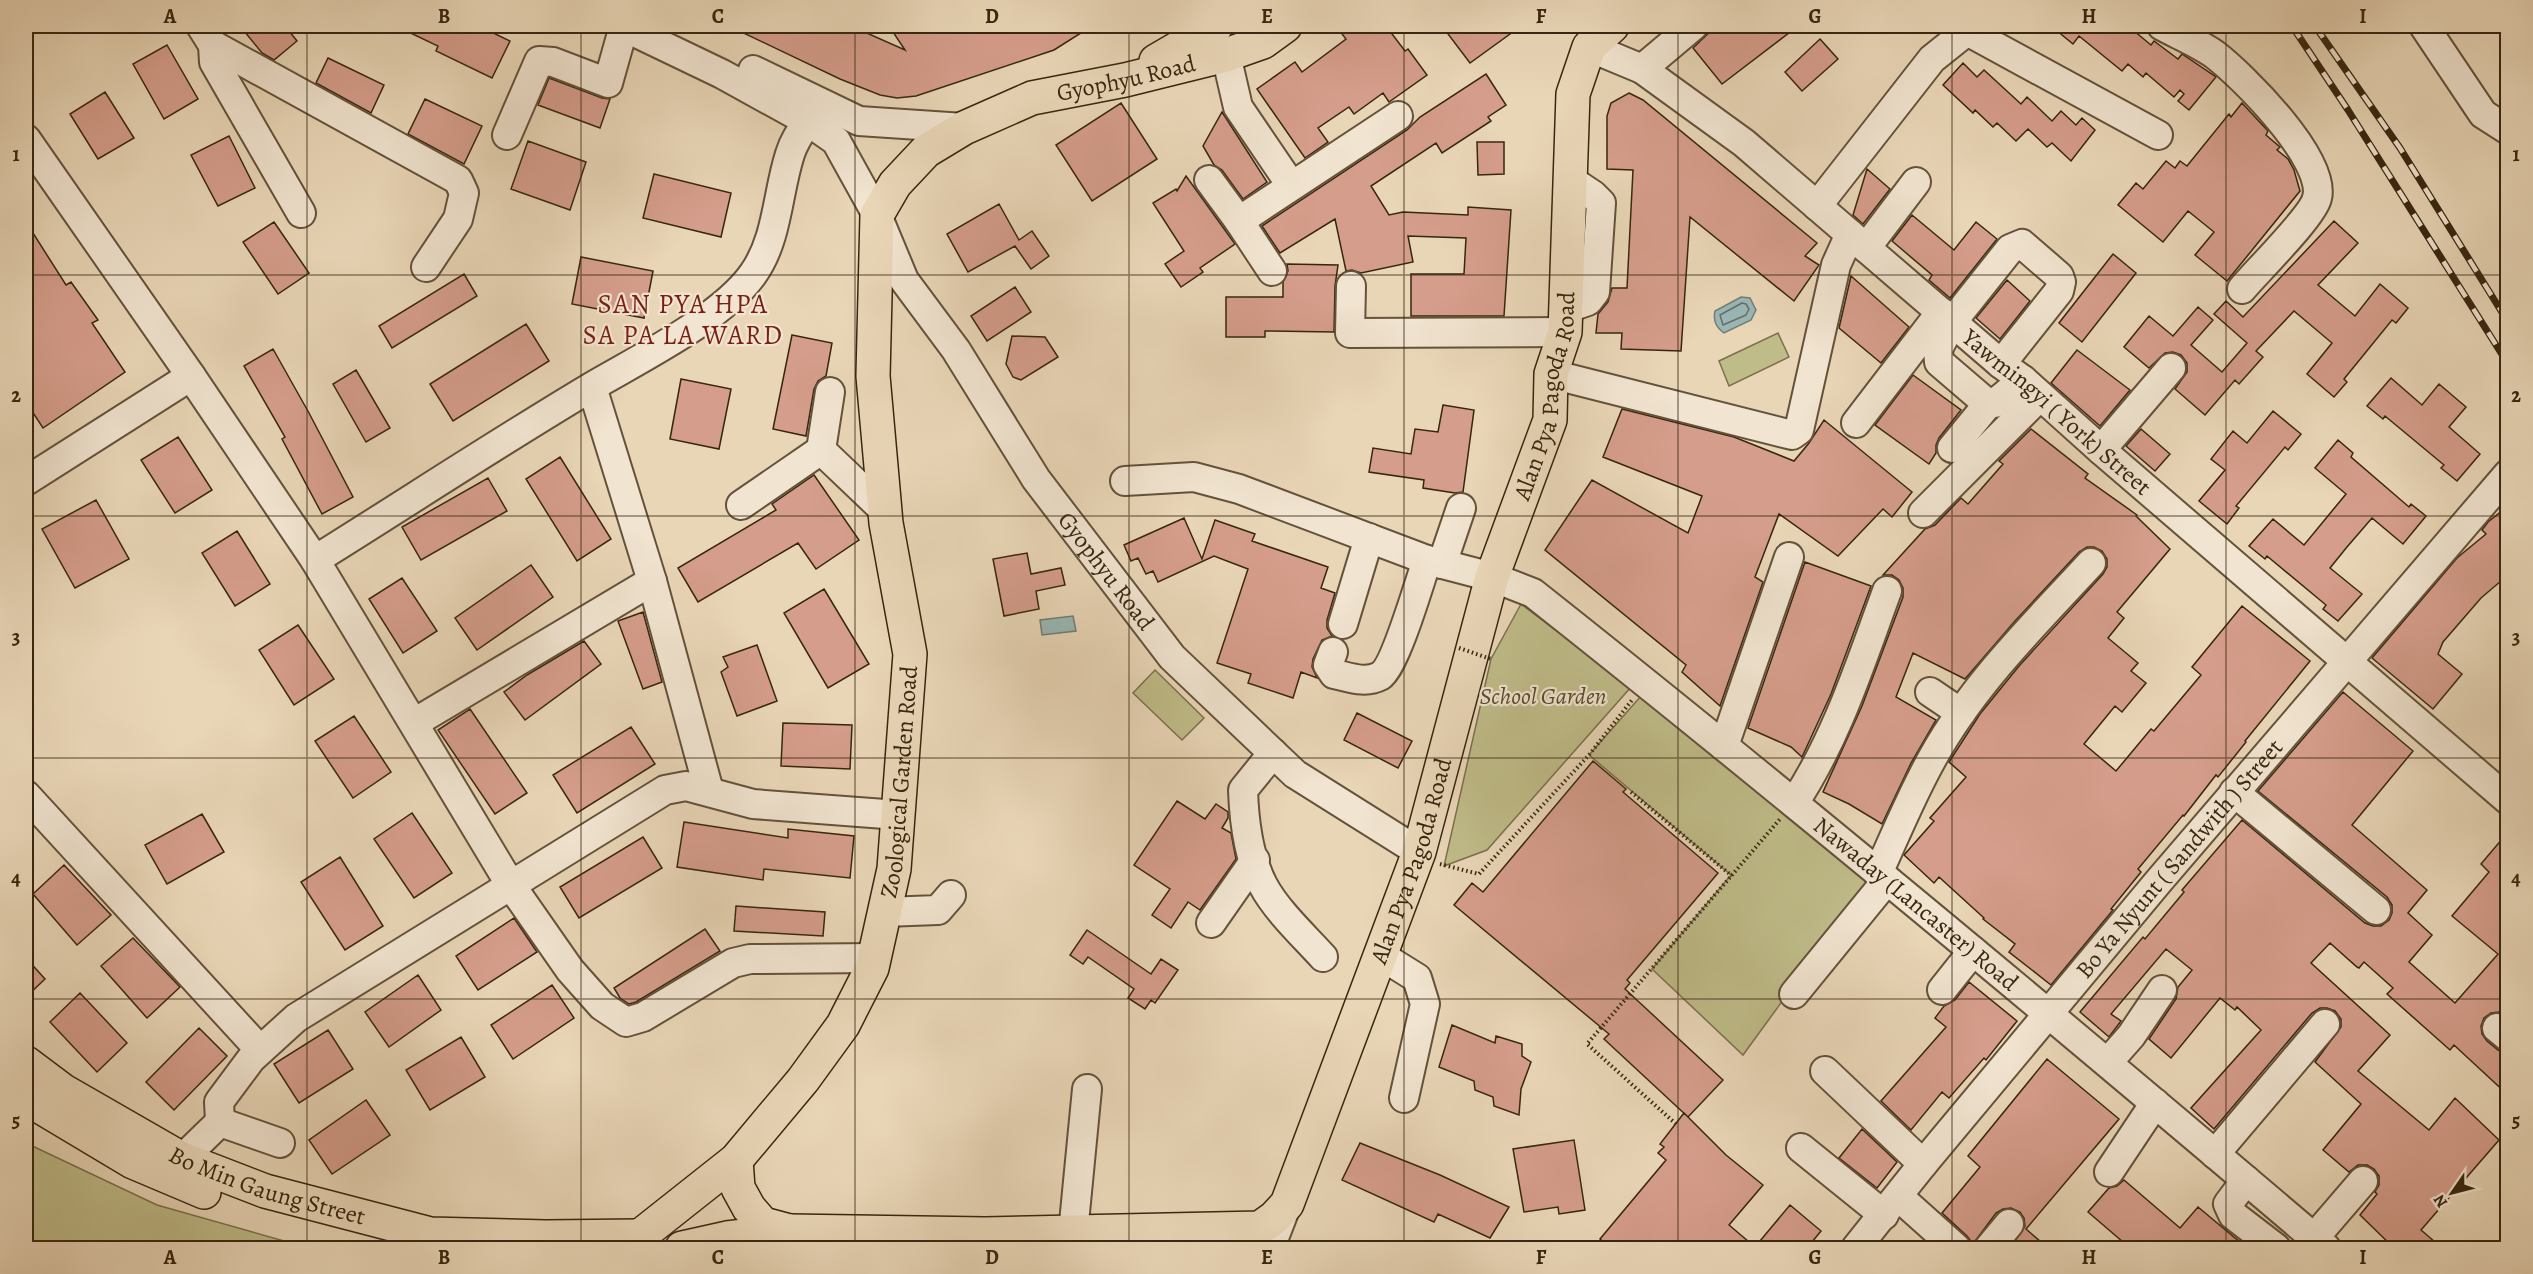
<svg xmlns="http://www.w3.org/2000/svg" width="2533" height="1274" font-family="Alegreya,serif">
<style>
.green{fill:#bfbc89;stroke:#7b714c;stroke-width:1.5}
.water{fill:#99b7b6;stroke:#727d74;stroke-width:1.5}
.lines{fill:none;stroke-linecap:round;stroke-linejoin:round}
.shore{stroke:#686e63;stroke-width:1.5}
.building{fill:#d59d8b;stroke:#372610;stroke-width:1.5}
.minor-casing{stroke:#64523a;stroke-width:32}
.major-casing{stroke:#372610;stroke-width:36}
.path{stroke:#372610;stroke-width:4;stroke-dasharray:1.5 3;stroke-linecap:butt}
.minor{stroke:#f1e4d0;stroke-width:28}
.major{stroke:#e9d6b7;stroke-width:33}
.rail-casing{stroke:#372610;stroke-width:7}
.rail{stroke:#f1e4d0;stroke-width:4.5;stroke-dasharray:14;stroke-linecap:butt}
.path-bridge{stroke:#372610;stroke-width:4;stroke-dasharray:1.5 3;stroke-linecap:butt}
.grid{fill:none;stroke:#372610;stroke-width:1.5;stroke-opacity:0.55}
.labels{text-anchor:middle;stroke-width:4.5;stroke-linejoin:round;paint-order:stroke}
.street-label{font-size:24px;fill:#372610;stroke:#f1e4d0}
.park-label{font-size:24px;font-style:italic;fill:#594c2e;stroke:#f1e4d0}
.quarter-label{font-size:27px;letter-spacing:1.5px;fill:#7a1f14;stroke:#f1e4d0}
.neatline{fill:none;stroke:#372610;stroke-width:2}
.grid-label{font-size:20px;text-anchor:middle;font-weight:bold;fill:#372610}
</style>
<rect width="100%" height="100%" fill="#e9d6b7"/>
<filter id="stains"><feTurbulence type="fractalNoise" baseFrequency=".00333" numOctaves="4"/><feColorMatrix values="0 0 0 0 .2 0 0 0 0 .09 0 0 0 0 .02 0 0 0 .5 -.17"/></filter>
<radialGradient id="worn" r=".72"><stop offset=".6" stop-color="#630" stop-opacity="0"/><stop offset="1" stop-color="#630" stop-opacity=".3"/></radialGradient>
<!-- green -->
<path class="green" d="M1778,333l11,24 -60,29 -10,-25z
M1521,604l110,83 -144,163 -43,16 47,-207z
M1155,670l49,48 -22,22 -49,-47z
M1641,696l229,185 -127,174 -91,-86 79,-94 -142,-120z
M26,1143l131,62 152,43h-283z"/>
<!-- water -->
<path class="water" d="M1741,297l9,1 6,12 -5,10 -27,13c-8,-6 -11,-12 -9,-22z
M1073,616l3,15 -34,4 -2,-15z"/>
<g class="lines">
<!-- shore -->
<path class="shore" d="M1742,303l4,1 3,5 -3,6 -23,10 -3,-10z"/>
</g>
<!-- building -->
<path class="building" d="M240,26h45l12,15 -23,19 -12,-7z
M396,26h83l31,15 -18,37 -56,-27 2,-5z
M729,26h122l54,24 -16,-24h98l3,5 56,-3 -2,-2h48l-38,24 -138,46 -19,2 -17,-3 -40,-16z
M1336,26h50l19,25 3,-2 19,26 -38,27 -6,-9 -29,21 -5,-7 -31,21 10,14 -23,16 -48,-69 38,-27 7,10 44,-33z
M1442,26h79l-51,37z
M1716,26h82l-76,58 -29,-36z
M2051,26h77l23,19 3,-4 24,18 4,-5 34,23 -27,33 -11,-9 6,-7 -4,-4 -6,7 -28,-24 -3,4 -15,-13 -6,7 -43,-35 -6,8z
M1820,39l18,20 -36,32 -17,-19z
M167,45l31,54 -34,20 -31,-55z
M328,58l56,27 -13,28 -55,-30z
M1963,63l14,14 7,-7 37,34 6,-7 25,24 9,-10 15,14 6,-7 13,12 -24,31 -19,-18 -5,4 -19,-18 -12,12 -19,-18 -4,4 -18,-17 -2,3 -30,-28z
M1486,74l20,31 -18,12 3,4 -49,32 -6,-10 -65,43 18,29 14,-3 65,3v-8l43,3 -7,106h-93v-42h53l2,-36 -58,-2 5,26 -52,11 -9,-3 -6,1 -11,-52 -55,34 -18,-27 145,-96 13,-13z
M549,78l53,20 8,1 -10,29 -62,-23z
M105,92l29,46 -36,21 -28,-45z
M1629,93l14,7 174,143 -12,13 14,9 -25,36 -104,-84 -9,134 -60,-2 1,-16h-26l2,-19 10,-12 4,-14h15l6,-118 -26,-1v-53l4,-13z
M425,99l57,27 -18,38 -56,-30z
M1121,103l36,56 -65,42 -36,-56z
M2242,103l26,28 -2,4 14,12 -3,3 11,9 6,11 6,21 -73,90 -32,-26 19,-23 -26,-21 -25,31 -45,-37 18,-22 7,6 23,-28 9,7 5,-7 7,5 42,-52 2,3z
M1222,112l45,70 -24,17 -21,-29 -8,-5 -11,-19z
M229,136l26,52 -37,18 -27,-51z
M528,141l58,21 -16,48 -59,-21z
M1477,142h27v32l-26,1z
M1867,169l23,20 -27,35 -10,-9z
M654,174l77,19 -10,44 -78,-19z
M1186,176l49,68 -35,24 3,4 -22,15 -16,-23 19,-13 -31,-48 23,-14 1,2z
M999,204l20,36 13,-9 17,25 -18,13 -16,-23 -47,26 -21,-38z
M1912,215l42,35 22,-28 21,17 -47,59 -21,-18 3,-5 -40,-34z
M2334,221l24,22 -40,42 37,31 25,-32 28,24 -12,15 -4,-3 -48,59 3,3 -13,15 -27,-23 25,-31 -38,-32 -38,40 7,6 -24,27 -4,-4 -30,35 -30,-26 12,-17v-9l-6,-8 -8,-3 -8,1 -16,15 -25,-21 25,-31 24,20 25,-29 15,13 -22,25 31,27 25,-29 -33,-29 12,-13 17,16z
M26,222l40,63 5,-3 27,38 -6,3 33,49 -82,56 -17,-26z
M274,222l35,51 -31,21 -35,-52z
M2113,254l23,19 -54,69 -23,-19z
M581,257l72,14 -9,47 -72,-14z
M1287,264l51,1 -3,21 -1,46 -69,-1v6h-39v-40h57v-15l5,-11z
M464,274l13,22 -85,52 -13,-22z
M1851,276l58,51 -28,36 -42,-35z
M2007,280l23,21 -30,38 -24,-21z
M1015,287l16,25 -44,29 -16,-25z
M526,324l23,37 -96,60 -23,-37z
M792,335l40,8 -6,33 -8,5 -4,8 -8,47 -33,-7z
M1012,336l33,1 13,20 -37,23 -8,-3 -7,-13z
M273,349l36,64 44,84 -31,17 -40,-75 3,-2 -41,-71z
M2077,350l53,40 -30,36 -49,-43z
M356,370l34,58 -24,14 -33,-58z
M1913,375l48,35 -22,28 -3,7v8l-7,11 -54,-39z
M2391,378l31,27 17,-21 27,23 -17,20 31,27 -23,27 -16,-13 3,-3 -59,-49 -2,3 -16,-13z
M681,379l50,10 -12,60 -49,-10z
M1443,405l31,5 -11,82 -8,1 -32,-5 1,-8 -55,-8 4,-24 38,6 4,-25 23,3z
M1622,409l112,28 60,24 15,-18 15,-23 88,72 -20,25 -9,-8 -45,47 -59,-42 -24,63 8,5 -43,124 -38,-34 4,-7 -141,-115 47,-70 96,53 14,-37 -99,-39z
M2273,411l28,23 -13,16 -3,-3 -49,59 3,2 -12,16 -28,-23 26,-31 -14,-11 22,-28 14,12z
M2031,429l57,45 -3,4 52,37 -1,1 34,33 -53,63 7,6 -16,20 30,25 -7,8 15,12 -24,29 -7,-6 -31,38 32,27 35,-42 3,2 47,-56 -9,-8 50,-61 68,55 -65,80 1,1 -28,35 -2,-2 -32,41 -1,-1 -45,54 3,3 -30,37 2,1 -62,75 -42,-33 6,-8 -32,-25 1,-1 -45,-41 -5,6 -30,-28 30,-34 -4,-3 36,-41 -17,-15 31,-48 39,-48 84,-92 4,-7v-8l-5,-8 -8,-4h-7l-8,5 -64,69 -50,58 -52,-26 -17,44 40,23 -25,43 -29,61 -33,-20 -26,-12 39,-86 41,-109v-9l-4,-8 -7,-5h-9l42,-46 10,-4 26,-27 7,6 35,-40 -4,-3z
M2141,429l29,25 -15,17 -29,-25z
M178,437l34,53 -37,23 -34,-53z
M2338,440l15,13 -2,4 58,50 2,-3 15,12 -23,28 -31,-26 -25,29 -17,21 32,26 -24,27 -15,-12 3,-4 -59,-49 -2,3 -16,-13 24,-27 31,26 42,-51 -31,-26z
M560,457l51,82 -34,22 -51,-82z
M814,475l45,65 -43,29 -18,-26 -100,59 -20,-34 98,-58 -4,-6z
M488,478l19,33 -86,49 -19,-33z
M96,500l33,59 -54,29 -33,-59z
M2508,506v69l-27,23 -38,44 -5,12 24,20 -29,35 -61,-51 85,-100 29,-24 -4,-4 6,-8z
M1184,518l18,41 13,-39 40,14 -3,7 76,26 -7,21 14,5 -8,27v8l5,8 -10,4 -9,19 -1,8 5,11 -16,-6 -8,26 -45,-15 3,-9 -34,-11 31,-94 -34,-13 -56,26 -5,-11 -7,3 -8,-16 -7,3 -7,-16z
M237,531l33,53 -35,22 -33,-53z
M1027,553l4,21 30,-6 4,17 -29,6 3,18 -35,7 -11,-57z
M1805,562l66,24 -40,108 -29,63 -11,-10 -43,-19z
M531,565l22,32 -76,53 -22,-32z
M402,578l35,53 -34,22 -34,-54z
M824,589l45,75 -41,24 -44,-75z
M643,612l19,70 -19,7 -25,-68z
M298,625l36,54 -40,26 -35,-55z
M584,641l17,23 -76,56 -21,-28 23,-17z
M757,645l20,56 -40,15 -16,-44 7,-5 -5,-10z
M2343,692l70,59 -61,74 75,65 -19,23 24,22 -23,27 46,41 43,-49 -46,-38 37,-44 -8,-8 27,-32v183l-9,-3 -8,1 -7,5 -3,8 1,8 5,7 11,9 10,3v42l-54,-50 -4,5 -63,-56 6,-6 -29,-26 -5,6 -2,-1 -27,-24 -19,20 79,72 -32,36 71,59 26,-32 44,42 -78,90 21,18h-48l-34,-33 17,-21 -2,-2 4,-7v-9l-5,-7 -7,-4h-9l-9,7 -26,-22 38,-46 -46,-42 26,-35v-8l-6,-8 -8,-3h-7l-8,5 -98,116 -23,-21 70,-78 -24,-23 -2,3 -15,-12 -49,60 -22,-19 27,-40 2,-12 14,-17 -26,-21 -55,65 10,7 -12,16 -29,-25 63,-75 2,2 39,-47 -2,-2 60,-70 123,103 8,3h8l8,-6 3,-7v-8l-5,-8 -129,-106z
M470,709l57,84 -32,21 -57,-84z
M1357,713l55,28 -14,27 -54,-28z
M354,716l37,56 -38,26 -38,-57z
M783,723l69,2 -2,44 -69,-3z
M631,727l24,37 -78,49 -24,-38z
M1593,761l33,28 -3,3 95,81 -91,107 3,3 -5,6 98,91 -35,37 -84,-78 5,-5 -155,-129 18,-22 11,9z
M1177,801l28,18 11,-15 12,8v6l-6,10 9,5 5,26 -36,51 -12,-8 -17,26 -19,-13 18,-26 -36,-24z
M412,813l40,60 -38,25 -40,-59z
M202,814l22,38 -57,32 -22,-39z
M684,822l104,16v-9l66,7 -4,42 -86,-9 -1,11 -86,-13z
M643,837l19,31 -83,50 -19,-31z
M340,857l43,69 -38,24 -44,-68z
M64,865l47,50 -34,30 -44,-51z
M736,906l89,6 -2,24 -89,-5z
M514,918l23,34 -59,38 -22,-34z
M705,929l15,22 -84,51 -7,2 -9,-6 -6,-10z
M1087,930l64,44 10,-15 17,11 -23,33 -4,-3 -6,9 -17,-11 6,-9 -46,-32 -5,7 -13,-9z
M133,938l47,49 -33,31 -46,-52z
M26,958l19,21 -19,18z
M418,975l23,35 -52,37 -24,-35z
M1969,982l48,39 -31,39 -2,-2 -35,40 -7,-6 -31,38 -30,-29 65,-74 -11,-9 9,-12 11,-6z
M552,985l22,33 -61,41 -22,-34z
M80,993l47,50 -30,29 -47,-50z
M1452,1025l43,18 1,-7 26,8v12l9,6 -10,27 -2,26 -25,-9 -1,-9 -18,-7 -1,-9 -35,-14z
M199,1028l28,28 -53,54 -28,-28z
M328,1030l25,39 -54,34 -25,-39z
M461,1037l24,40 -55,33 -24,-40z
M2047,1059l72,60 -93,110 22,19h-38l15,-22 -1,-8 -4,-6 -9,-4 -8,1 -7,4 -23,31 -6,-8 -25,-23 38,-46 -12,-11z
M366,1100l24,35 -58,39 -23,-34z
M1684,1113l42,42 37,30 -34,40 26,22 35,-42 31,26 -14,17h-196l-11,-9 66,-79 -8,-7 6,-6 -4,-3z
M1862,1129l35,33 -20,26 -38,-30z
M1574,1140l11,70 -26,4 -1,-7 -34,5 -11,-63z
M1360,1143l80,32 69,32 -19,31 -52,-24 -4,8 -92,-42z
M2124,1180l56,48 18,-21 49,41h-117l-42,-36 21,-24 8,-2z"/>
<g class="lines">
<defs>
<g id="minor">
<path d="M201,26l12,19 245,135 6,13 -6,26 -32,48"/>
<path id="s1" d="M622,26l100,48 87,48 27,19 41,74 27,65 52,70 80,129 136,178 123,117 124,78"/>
<path d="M1973,26l-6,5 191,104"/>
<path d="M2162,26c17,9 36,17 52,28 29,22 113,106 103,144 -4,18 -60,73 -75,91"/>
<path d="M2424,26l59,88 25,16"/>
<path d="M213,45l1,17 87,151"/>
<path id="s2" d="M1589,47l53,22 102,74 257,221 22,16 78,70 407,350"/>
<path d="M1226,55l12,52 53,78"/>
<path d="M1642,69l51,-43"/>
<path d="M753,70l106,51 105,7"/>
<path d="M507,135l32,-74 14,1 55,21 16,-57"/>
<path d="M26,139l165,237 124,184 195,324 60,86 32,36 24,16 17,-5 90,-54 17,-4 125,-1"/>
<path d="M1209,180l30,41 159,-105"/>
<path d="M1817,206l115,-147 35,-28"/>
<path d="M1239,221l33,50"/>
<path d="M1866,248l50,-66"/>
<path d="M1351,286l-1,47 215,-1"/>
<path d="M1565,309l23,-8 7,-9 6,-89 -8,-8 -24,-16"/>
<path d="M2001,364l58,-73 2,-9 -2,-6 -37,-32 -12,5 -58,73 -14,27 1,13 49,42 7,-1 28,-23"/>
<path d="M1551,374l241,61 7,-5 37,-165 14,-31"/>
<path d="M592,387l60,194 57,210"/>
<path d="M830,392l-9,58 64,61"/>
<path d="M1856,423l85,-111"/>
<path d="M1952,448l36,-44"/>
<path d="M2101,450l70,-82"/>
<path d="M26,481l165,-105"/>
<path id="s3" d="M1125,481l69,-4 45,12 188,71 65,17 41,16c269,213 532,433 793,655"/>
<path d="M741,505l80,-55"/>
<path d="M1923,513l117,-117"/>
<path d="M315,560c93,-58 184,-118 278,-174 46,-27 129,-68 160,-112 25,-35 24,-80 37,-120 6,-20 20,-33 29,-51"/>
<path d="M1442,564l19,-56"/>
<path d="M1343,624l26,-86"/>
<path d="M1333,652l-5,13 6,9c15,3 31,10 46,2 15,-9 40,-95 47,-116"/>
<path d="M1930,692l31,21"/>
<path d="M414,723l238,-142"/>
<path d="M1724,746l65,-189"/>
<path d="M1273,753l-30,37c1,30 6,68 20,95 13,25 41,51 60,72"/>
<path d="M2234,792l142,118"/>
<path d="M26,795l234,255"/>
<path d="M1794,803c43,-65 66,-139 93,-212"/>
<path d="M1878,873c18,-39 34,-79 55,-116 41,-74 102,-133 158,-194"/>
<path d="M884,912l54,-2 13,-15"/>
<path d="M1211,923l44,-63"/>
<path d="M1380,955l37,23 8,26 -21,94"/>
<path d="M1942,990l31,-39"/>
<path d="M1794,994l93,-114"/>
<path d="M2497,1028l11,9"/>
<path d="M2108,1062l23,-26 31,-46"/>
<path d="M1825,1071l98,93"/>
<path d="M220,1122l60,21"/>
<path d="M1801,1148l83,67"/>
<path d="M2215,1154l110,-130"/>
<path d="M182,1159l38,-37 -1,-20 32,-43 45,-41 369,-228 21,-4 67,18 145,11"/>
<path d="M2109,1172l46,-69"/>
<path d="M2246,1180l-18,24 5,11 43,33"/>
<path d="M1899,1197l57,51"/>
<path d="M1073,1233l14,-144"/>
<path d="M2314,1238l49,-57"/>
<path d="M1270,1248l17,-44"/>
<path id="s4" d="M1856,1248l67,-84 235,-282 350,-408"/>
<path d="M1989,1248l20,-24"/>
</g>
<g id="major">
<path d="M1156,61l60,-35"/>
<path id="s5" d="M26,1063l36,27 120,69 83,32 165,43 116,3 94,-1"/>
<path d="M26,1098l107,64 71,30"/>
<path d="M736,1160l2,28 11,20 14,16 26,7"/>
<path id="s6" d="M621,1248l19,-12 96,-76 67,-80 40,-55 29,-57 22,-99 16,-215 -24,-131 -13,-147 4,-161 18,-31 31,-33 38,-23 68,-30 93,-18 101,-25 37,-13 22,-16"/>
<path id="s7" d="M682,1248l45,-10 62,-7 196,3 275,-6 14,-10 13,-14 132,-352 73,-275 58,-157 1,-46 14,-42 8,-238 16,-47 23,-21"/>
</g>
</defs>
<!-- minor casing -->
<use href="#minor" class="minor-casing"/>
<!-- major casing -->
<use href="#major" class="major-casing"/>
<!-- path -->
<path class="path" d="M1631,792l101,84
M1440,864l39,10 110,-119 43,-55
M1676,1124l-89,-80 193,-225"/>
<!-- minor -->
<use href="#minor" class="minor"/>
<!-- major -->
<use href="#major" class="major"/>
<defs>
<path id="rail" d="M2292,26l56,84 160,254
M2315,26l85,122 108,174"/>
</defs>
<!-- rail casing -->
<use href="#rail" class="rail-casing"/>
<!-- rail -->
<use href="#rail" class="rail"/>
<!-- path-bridge -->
<path class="path-bridge" d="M1459,648l32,11"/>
</g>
<!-- grid -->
<path class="grid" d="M307,26v1222M581,26v1222M855,26v1222M1129,26v1222M1404,26v1222M1678,26v1222M1952,26v1222M2226,26v1222M26,275h2482M26,516h2482M26,758h2482M26,999h2482"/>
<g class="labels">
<!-- street labels -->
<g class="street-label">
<text dy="8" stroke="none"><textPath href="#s6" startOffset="1436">Gyophyu Road</textPath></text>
<text dy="8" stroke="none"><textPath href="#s7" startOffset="1467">Alan Pya Pagoda Road</textPath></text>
<text dy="8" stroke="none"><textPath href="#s2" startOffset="596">Yawmingyi ( York) Street</textPath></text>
<text dy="8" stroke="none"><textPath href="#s1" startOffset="753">Gyophyu Road</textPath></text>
<text dy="8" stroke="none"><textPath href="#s6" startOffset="570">Zoological Garden Road</textPath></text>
<text dy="8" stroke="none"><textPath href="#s4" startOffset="506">Bo Ya Nyunt ( Sandwith ) Street</textPath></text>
<text dy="8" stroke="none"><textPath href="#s7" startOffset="981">Alan Pya Pagoda Road</textPath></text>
<text dy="8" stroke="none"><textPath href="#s3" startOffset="921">Nawaday (Lancaster) Road</textPath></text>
<text dy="8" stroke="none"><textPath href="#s5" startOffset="273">Bo Min Gaung Street</textPath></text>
</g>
<!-- park labels -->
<g class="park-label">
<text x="1543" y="704">School Garden</text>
</g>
<!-- quarter labels -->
<g class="quarter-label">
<text x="683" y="313">SAN PYA HPA<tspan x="683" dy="31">SA PA LA WARD</tspan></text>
</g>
</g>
<!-- margin -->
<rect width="2533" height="1274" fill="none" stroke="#e9d6b7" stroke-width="66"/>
<!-- north arrow -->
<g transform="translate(2452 1193) rotate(235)" stroke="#f1e4d0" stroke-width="4.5" paint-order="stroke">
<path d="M0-4.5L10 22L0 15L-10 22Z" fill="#372610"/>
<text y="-9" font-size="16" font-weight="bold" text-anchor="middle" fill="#372610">N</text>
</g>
<rect x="33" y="33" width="2467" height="1208" class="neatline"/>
<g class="grid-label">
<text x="170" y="23">A</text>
<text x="444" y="23">B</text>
<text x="718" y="23">C</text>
<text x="992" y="23">D</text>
<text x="1267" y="23">E</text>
<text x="1541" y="23">F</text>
<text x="1815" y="23">G</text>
<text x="2089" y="23">H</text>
<text x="2363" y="23">I</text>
<text x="16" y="161">1</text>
<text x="2516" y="161">1</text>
<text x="16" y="402">2</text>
<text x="2516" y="402">2</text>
<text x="16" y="644">3</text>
<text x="2516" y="644">3</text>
<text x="16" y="885">4</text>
<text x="2516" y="885">4</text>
<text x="16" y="1127">5</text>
<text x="2516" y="1127">5</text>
<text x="170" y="1264">A</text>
<text x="444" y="1264">B</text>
<text x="718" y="1264">C</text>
<text x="992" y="1264">D</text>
<text x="1267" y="1264">E</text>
<text x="1541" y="1264">F</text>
<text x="1815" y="1264">G</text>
<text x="2089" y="1264">H</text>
<text x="2363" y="1264">I</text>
</g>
<rect width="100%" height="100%" filter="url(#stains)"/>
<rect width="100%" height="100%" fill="url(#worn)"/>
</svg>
